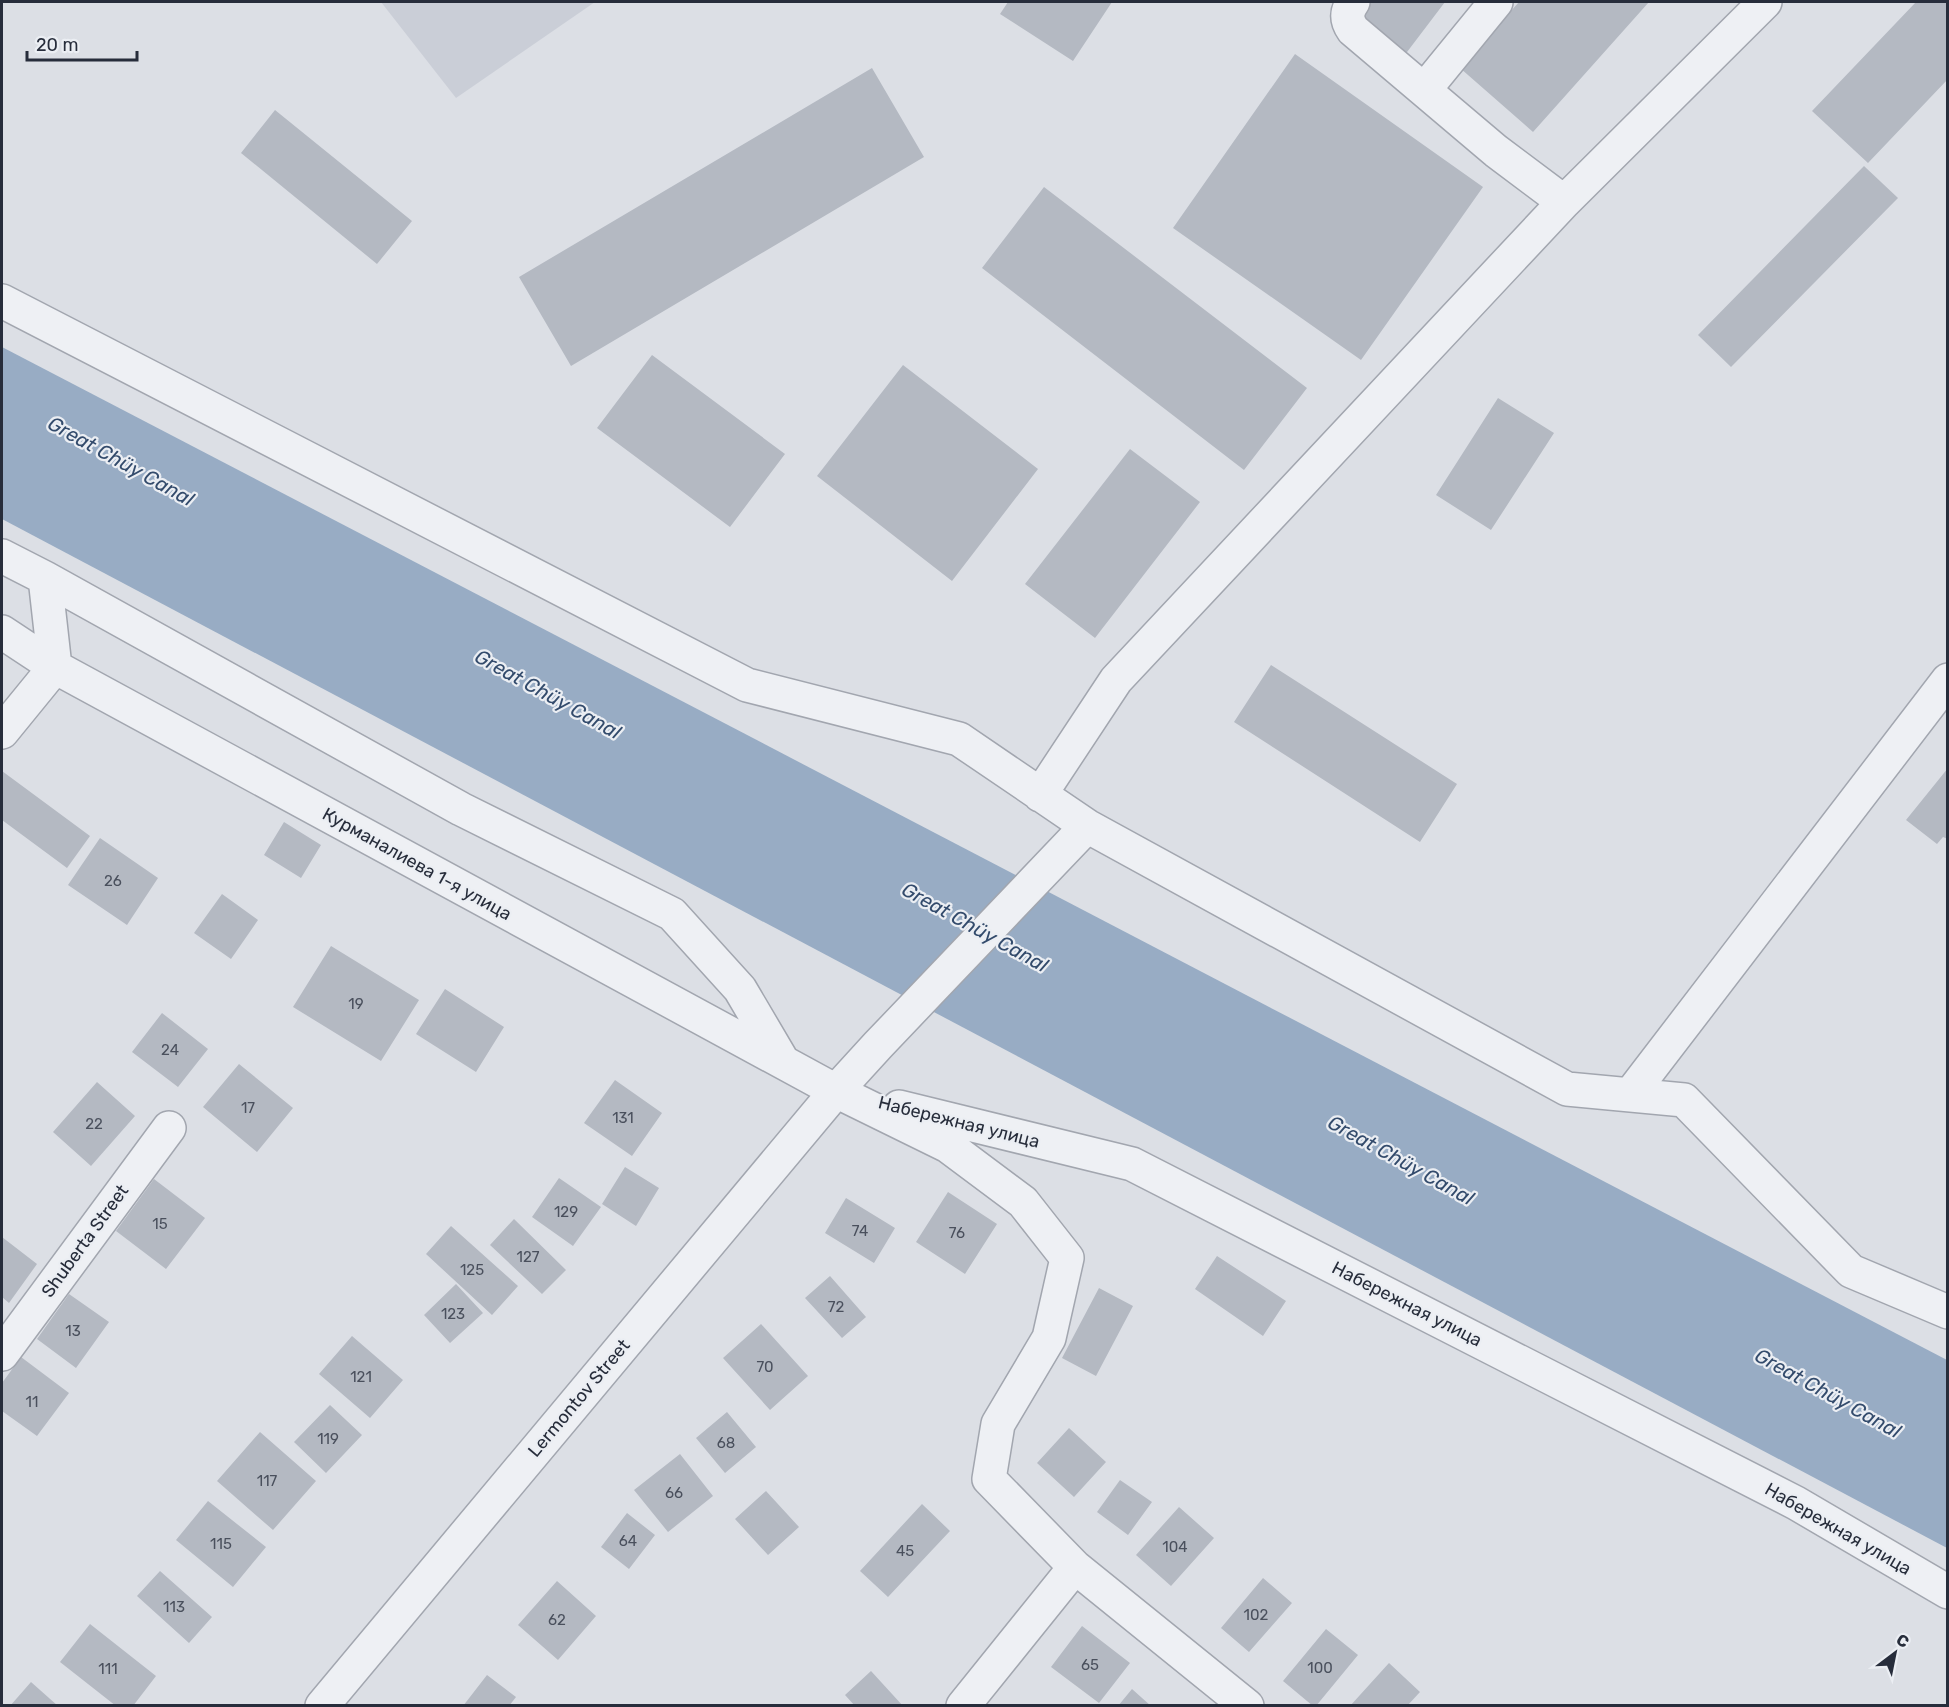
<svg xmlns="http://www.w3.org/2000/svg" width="1949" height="1707" font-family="Rubik,sans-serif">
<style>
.built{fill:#caced7}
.water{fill:#98acc4}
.building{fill:#b4b9c2}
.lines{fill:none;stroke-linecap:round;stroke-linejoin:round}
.minor-casing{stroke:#a2a6af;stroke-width:36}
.minor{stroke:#eef0f4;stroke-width:33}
.labels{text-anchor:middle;stroke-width:4.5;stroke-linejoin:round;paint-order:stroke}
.number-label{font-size:15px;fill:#4a505d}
.street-label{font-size:18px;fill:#272d3b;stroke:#ebeef3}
.water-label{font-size:20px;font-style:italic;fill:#334b6c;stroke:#ebeef3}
</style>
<rect width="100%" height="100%" fill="#dcdfe5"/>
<!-- built -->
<path class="built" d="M381,2h214l-139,96z"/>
<!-- water -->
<path class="water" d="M2,347l1945,1013v188l-1945,-1029z"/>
<!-- building -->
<path class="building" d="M1008,2h104l-39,59 -73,-47z
M1364,2h81l-41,54 -52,-39z
M1519,2h130l-116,130 -73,-64z
M1916,2h32v77l-80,84 -56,-52z
M1295,54l188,133 -122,173 -188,-132z
M872,68l52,89 -353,209 -52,-89z
M275,110l137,111 -35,43 -136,-111z
M1864,166l34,32 -167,169 -33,-32z
M1044,187l263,201 -63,82 -262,-202z
M652,355l133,99 -55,73 -133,-99z
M903,365l135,104 -86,112 -135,-105z
M1498,398l56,35 -63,97 -55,-35z
M1130,449l70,53 -105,136 -70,-54z
M1271,665l186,119 -37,58 -186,-120z
M1948,768v71l-5,-2 -6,7 -31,-24z
M2,771l88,65 -23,32 -65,-48z
M284,822l37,23 -20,33 -37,-23z
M100,838l58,40 -31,47 -59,-40z
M222,894l36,26 -27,39 -37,-26z
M331,946l88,54 -38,61 -88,-54z
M445,989l59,38 -28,45 -60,-38z
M162,1013l46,36 -30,38 -46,-35z
M239,1064l54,44 -36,44 -54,-45z
M615,1080l47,33 -30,43 -48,-33z
M97,1082l38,34 -44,50 -38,-34z
M625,1167l34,21 -23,38 -34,-22z
M559,1178l42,29 -28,39 -41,-29z
M154,1179l51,39 -39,51 -50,-38z
M948,1192l49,32 -32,50 -49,-32z
M846,1198l49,30 -21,35 -49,-30z
M514,1219l52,51 -24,24 -52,-49z
M451,1226l67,60 -26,29 -66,-61z
M2,1237l35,27 -28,39 -7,-6z
M1217,1256l69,45 -23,35 -68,-47z
M830,1276l36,41 -24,21 -37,-40z
M456,1284l27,29 -33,30 -26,-28z
M1099,1288l34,18 -37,70 -34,-18z
M69,1294l40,28 -33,46 -39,-29z
M761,1324l47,52 -38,34 -47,-52z
M352,1336l51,44 -33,38 -51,-44z
M21,1357l48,36 -32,43 -35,-25v-28z
M330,1405l32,30 -36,38 -32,-31z
M727,1412l29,35 -31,26 -29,-35z
M1069,1428l37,34 -32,35 -37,-34z
M260,1432l56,49 -43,49 -56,-49z
M680,1454l33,42 -45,36 -34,-42z
M1120,1480l32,22 -24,33 -31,-23z
M766,1491l33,36 -31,28 -33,-36z
M208,1501l58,46 -33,40 -57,-47z
M922,1504l28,27 -62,66 -28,-26z
M1179,1507l35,31 -43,48 -35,-31z
M627,1513l28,22 -26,34 -28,-22z
M160,1571l52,46 -23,26 -52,-47z
M1263,1578l29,25 -43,49 -28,-24z
M557,1581l39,35 -38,44 -40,-35z
M90,1624l66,52 -23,30h-17l-56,-44z
M1082,1626l48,37 -31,40 -48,-36z
M1326,1629l32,26 -42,51h-3l-30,-25z
M1389,1663l31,29 -13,14h-57z
M871,1671l32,35h-48l-10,-11z
M487,1675l29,22 -7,9h-46z
M31,1682l27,24h-48z
M1132,1689l19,17h-33z"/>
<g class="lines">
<defs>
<path id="minor" d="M1425,89l71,-87
M1564,202l201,-200
M2,301l745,384 212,54 128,87 480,263 117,11 167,171 97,41
M2,556l43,22 416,231 211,105 68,75 43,73
M2,632l53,35 781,424 112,55 75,56 44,56 -18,80 -51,86 -9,55 86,88 172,139
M2,732l53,-65 -10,-89
M1040,795l76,-115 448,-478 -68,-51 -143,-121c-7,-10 -7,-18 0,-28
M1630,1095l318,-415
M899,1107l233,57 664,339 152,89
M2,1354l167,-226
M322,1706l514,-615 42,-46 209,-219
M963,1706l112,-139"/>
</defs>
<!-- minor casing -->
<use href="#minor" class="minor-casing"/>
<!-- minor -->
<use href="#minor" class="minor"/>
</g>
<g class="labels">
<!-- number labels -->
<g class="number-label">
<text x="113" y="886">26</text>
<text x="356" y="1009">19</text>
<text x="170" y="1055">24</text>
<text x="248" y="1113">17</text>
<text x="623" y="1123">131</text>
<text x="94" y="1129">22</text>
<text x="566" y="1217">129</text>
<text x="160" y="1229">15</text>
<text x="860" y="1236">74</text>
<text x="957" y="1238">76</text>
<text x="528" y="1262">127</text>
<text x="472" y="1275">125</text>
<text x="836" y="1312">72</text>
<text x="453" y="1319">123</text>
<text x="73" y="1336">13</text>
<text x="765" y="1372">70</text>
<text x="361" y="1382">121</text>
<text x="32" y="1407">11</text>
<text x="328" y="1444">119</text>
<text x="726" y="1448">68</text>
<text x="267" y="1486">117</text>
<text x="674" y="1498">66</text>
<text x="628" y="1546">64</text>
<text x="221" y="1549">115</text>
<text x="1175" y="1552">104</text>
<text x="905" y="1556">45</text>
<text x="174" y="1612">113</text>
<text x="1256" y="1620">102</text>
<text x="557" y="1625">62</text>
<text x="1090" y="1670">65</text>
<text x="1320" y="1673">100</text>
<text x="108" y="1674">111</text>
</g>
<!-- street labels -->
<g class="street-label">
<text transform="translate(417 864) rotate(29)" y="6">Курманалиева 1-я улица</text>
<text transform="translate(959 1122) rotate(14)" y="6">Набережная улица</text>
<text transform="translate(85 1241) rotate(-54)" y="6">Shuberta Street</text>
<text transform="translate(1407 1304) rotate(27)" y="6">Набережная улица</text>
<text transform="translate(579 1398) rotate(-50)" y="6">Lermontov Street</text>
<text transform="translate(1838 1529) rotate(30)" y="6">Набережная улица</text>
</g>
<!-- water labels -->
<g class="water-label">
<text transform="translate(121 461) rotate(29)" y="7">Great Chüy Canal</text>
<text transform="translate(548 694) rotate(29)" y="7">Great Chüy Canal</text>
<text transform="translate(975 927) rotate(29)" y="7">Great Chüy Canal</text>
<text transform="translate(1401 1160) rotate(29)" y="7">Great Chüy Canal</text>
<text transform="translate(1828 1393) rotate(29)" y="7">Great Chüy Canal</text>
</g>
</g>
<!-- border -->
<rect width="1949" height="1707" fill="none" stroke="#272d3b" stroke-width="6"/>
<!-- north arrow -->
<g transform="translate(1895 1653) rotate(32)" stroke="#ebeef3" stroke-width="4.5" paint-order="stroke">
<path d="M0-4.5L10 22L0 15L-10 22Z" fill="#272d3b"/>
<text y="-9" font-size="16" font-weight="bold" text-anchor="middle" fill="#272d3b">С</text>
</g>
<!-- scale -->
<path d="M27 51v9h110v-9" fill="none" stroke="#272d3b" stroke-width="3"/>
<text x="36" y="51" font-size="18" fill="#272d3b" stroke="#ebeef3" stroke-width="4.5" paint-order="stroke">20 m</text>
</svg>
